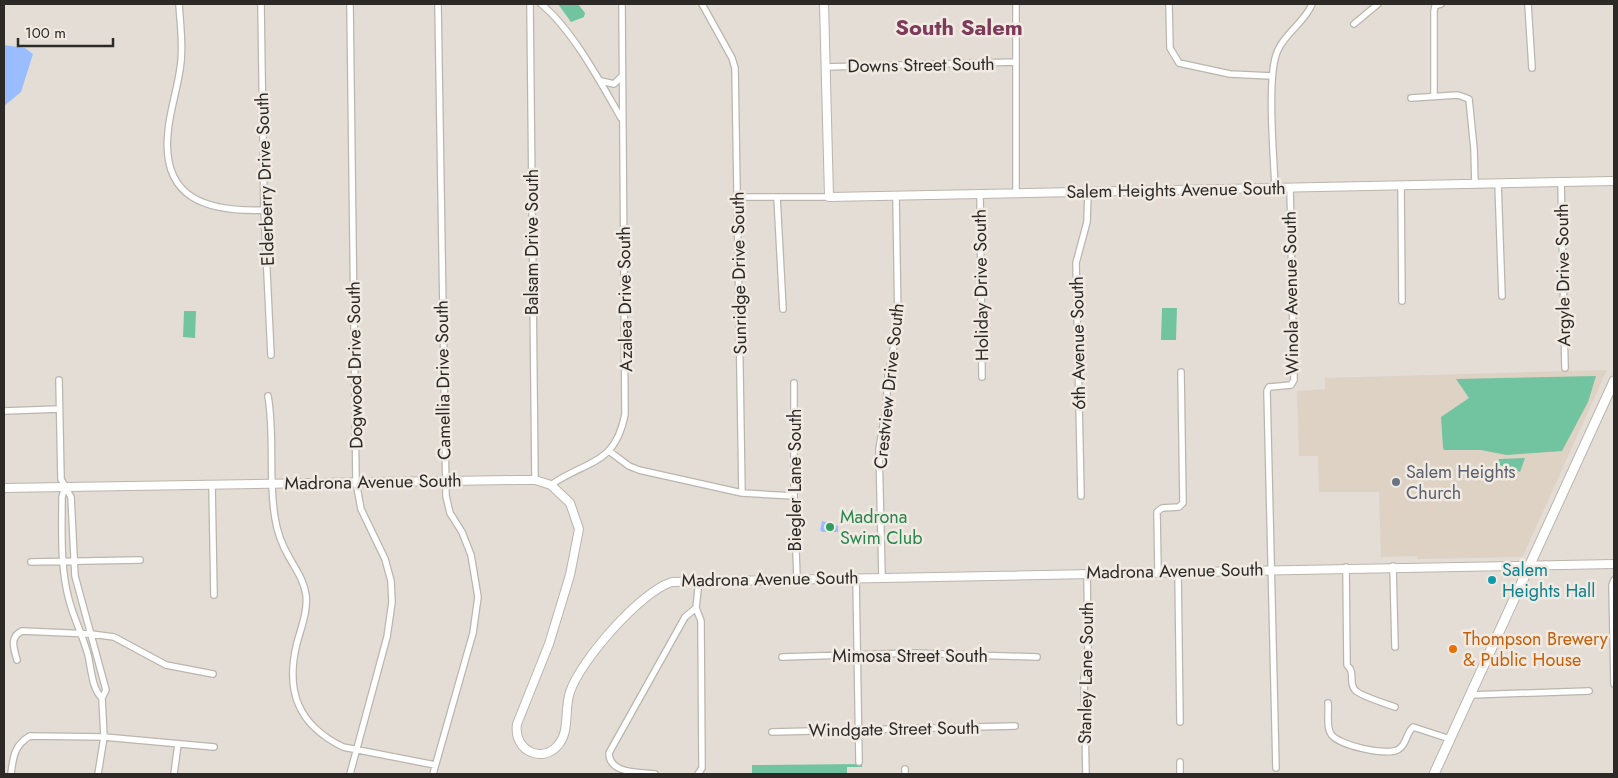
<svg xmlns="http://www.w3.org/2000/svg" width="1618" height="778" font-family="Jost,sans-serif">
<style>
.built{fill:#ddd2c4}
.green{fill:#72c3a0}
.water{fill:#99bdfe}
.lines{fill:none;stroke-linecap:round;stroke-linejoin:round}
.street-casing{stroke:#bab5ad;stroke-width:8}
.secondary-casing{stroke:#bab5ad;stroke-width:10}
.primary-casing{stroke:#bab5ad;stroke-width:11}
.street{stroke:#fff;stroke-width:5.5}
.secondary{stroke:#fff;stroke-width:8}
.primary{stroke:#fff;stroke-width:9}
.worship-dot{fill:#6b7280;stroke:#f0eae3;stroke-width:2}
.leisure-dot{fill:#2e9e5b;stroke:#f0eae3;stroke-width:2}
.culture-dot{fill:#0f9aa8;stroke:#f0eae3;stroke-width:2}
.food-dot{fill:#e8710a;stroke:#f0eae3;stroke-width:2}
.labels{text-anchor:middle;stroke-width:5;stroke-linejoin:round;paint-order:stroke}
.street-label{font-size:18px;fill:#2c2927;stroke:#f0eae3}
.worship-label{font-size:18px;fill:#5b616d;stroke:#f0eae3;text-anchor:start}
.leisure-label{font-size:18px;fill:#27864d;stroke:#f0eae3;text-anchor:start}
.culture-label{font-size:18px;fill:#0d838f;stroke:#f0eae3;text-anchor:start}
.food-label{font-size:18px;fill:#c56008;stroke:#f0eae3;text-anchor:start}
.district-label{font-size:22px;font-weight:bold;fill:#7d3a59;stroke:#f0eae3}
</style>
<rect width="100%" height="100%" fill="#e3ddd6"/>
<!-- built -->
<path class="built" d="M1607,370l-84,186 -3,1 -103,2v-3l-36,1 -2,-65h-60l-1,-36h-19l-2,-65 28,-2v-11z"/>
<!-- green -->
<path class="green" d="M558,4h20l7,9 -1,4 -13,5z
M1162,308h15l-1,32h-15z
M184,311h12l-1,27 -12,-1z
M1596,376l-8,26 -26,49 -55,4 -26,-5h-37l-1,-3 -2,-30 28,-19 -13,-19z
M1525,458l-5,14 -23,-8 2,-5z
M862,764v3h-15v7h-95v-9z"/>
<!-- water -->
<path class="water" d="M4,45l21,3 8,6 -12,38 -17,14z
M822,521l16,5v6h-16l-2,-2z"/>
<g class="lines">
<defs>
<path id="street" d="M179,4c1,18 4,38 2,57 -2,24 -11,47 -13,71 -7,67 39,80 96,78
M261,4l3,206 7,145
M530,4l5,476
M541,4c31,25 60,79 80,114
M702,4l30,54 3,10 7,425
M1016,4v189
M1169,4l1,44 9,15 51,11 42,2
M1528,4l4,64
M1354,24l24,-20
M825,67l191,-5
M601,81l13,3 8,-8
M1434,96v-85l1,-5 6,-2
M1411,98l47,-3 11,4 5,50 1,35
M1561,182l4,186
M1498,183l4,113
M1401,185l1,116
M1275,188c-1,-31 -9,-114 3,-138 8,-18 27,-28 34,-46
M980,194l2,183
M737,197h92
M777,197l6,112
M59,380l2,99 10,18 4,79 31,114 -4,8c-10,-8 -11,-31 -14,-43 -5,-19 -14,-36 -19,-55 -9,-33 -7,-69 -7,-103l3,-10
M794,383v113l3,82
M268,396c7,40 0,82 7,122 2,13 7,27 14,39 7,13 15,23 17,38 2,16 -5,33 -9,48 -12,48 1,82 46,104l92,18
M4,411l55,-2
M609,451l20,15 10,4 103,23 52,3
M212,485l2,110
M551,485c34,-25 64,-18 74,-71l-3,-410
M1081,496l-5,-233 11,-41 1,-30
M31,562l109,-2
M1393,566l2,81
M1346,567l1,98c9,8 1,17 8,25 5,6 32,14 40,17
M1158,571l-1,-59 5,-4 17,-1 4,-4 -2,-131
M1178,571l2,151
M856,577l3,185
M882,577l-3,-128 7,-40 2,-33 10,-51 -2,-129
M1614,580l-2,5 2,99
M782,657l130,-4 125,4
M17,660c-3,-11 -8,-23 5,-29l69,3 23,3 52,28 47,9
M1470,695l119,-4
M1328,703c1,9 -2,24 3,31 6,11 57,23 68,15 8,-5 7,-16 14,-22l37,12
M772,732l243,-6
M1180,762v12
M1276,768l-9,-377 2,-4 22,-2 3,-5 -4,-193
M905,769v5
M11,774c2,-16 3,-29 19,-38l74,1 110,10
M98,774l6,-37 -2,-39
M174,774l4,-30
M350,774l37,-137 5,-35 -1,-21 -6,-22 -24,-50 -5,-27 -6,-478
M433,774l40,-141 5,-36 -7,-42 -9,-23 -12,-19 -4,-17 -8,-492
M655,774c-16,-2 -46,0 -46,-21l76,-136 11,-9
M698,774l4,-6 -1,-147 -5,-13 3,-28
M1086,774l-2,-96 4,-29 -1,-76"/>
<path id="secondary" d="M824,4l5,193 785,-16
M4,488l513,-8h18l16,5 19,18 9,26 -9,46 -21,69 -32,80c-4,28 27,40 42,20 11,-14 5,-35 11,-52 10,-31 71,-101 102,-110l942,-18"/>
<path id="primary" d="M1434,774l180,-393"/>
</defs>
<!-- street casing -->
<use href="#street" class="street-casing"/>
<!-- secondary casing -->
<use href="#secondary" class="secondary-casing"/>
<!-- primary casing -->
<use href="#primary" class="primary-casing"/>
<!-- street -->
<use href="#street" class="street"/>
<!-- secondary -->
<use href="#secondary" class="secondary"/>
<!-- primary -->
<use href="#primary" class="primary"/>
</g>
<!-- markers -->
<circle class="worship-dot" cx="1396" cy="482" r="5"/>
<circle class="leisure-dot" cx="830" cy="527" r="5"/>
<circle class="culture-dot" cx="1492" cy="580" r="5"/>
<circle class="food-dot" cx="1453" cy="649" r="5"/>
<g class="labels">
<!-- street labels -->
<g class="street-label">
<text transform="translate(921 65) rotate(-1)" y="6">Downs Street South</text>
<text transform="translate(265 179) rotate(-92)" y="6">Elderberry Drive South</text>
<text transform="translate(1176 190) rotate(-1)" y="6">Salem Heights Avenue South</text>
<text transform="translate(532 242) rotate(-90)" y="6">Balsam Drive South</text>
<text transform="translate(739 273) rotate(-91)" y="6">Sunridge Drive South</text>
<text transform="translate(1563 275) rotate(-91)" y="6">Argyle Drive South</text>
<text transform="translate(981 285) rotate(-91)" y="6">Holiday Drive South</text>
<text transform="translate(1291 293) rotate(-91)" y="6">Winola Avenue South</text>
<text transform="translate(625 299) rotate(-91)" y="6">Azalea Drive South</text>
<text transform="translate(1078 343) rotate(-91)" y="6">6th Avenue South</text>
<text transform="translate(355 365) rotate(-91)" y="6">Dogwood Drive South</text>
<text transform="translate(443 380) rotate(-91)" y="6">Camellia Drive South</text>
<text transform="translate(889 386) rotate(-84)" y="6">Crestview Drive South</text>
<text transform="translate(795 480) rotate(-90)" y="6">Biegler Lane South</text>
<text transform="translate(373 482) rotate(-1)" y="6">Madrona Avenue South</text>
<text transform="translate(1175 571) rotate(-1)" y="6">Madrona Avenue South</text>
<text transform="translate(770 579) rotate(-1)" y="6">Madrona Avenue South</text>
<text x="910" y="662">Mimosa Street South</text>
<text transform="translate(1086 673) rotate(-89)" y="6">Stanley Lane South</text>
<text transform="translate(894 729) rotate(-1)" y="6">Windgate Street South</text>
</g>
<!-- worship labels -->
<g class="worship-label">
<text x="1406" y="478">Salem Heights<tspan x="1406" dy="21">Church</tspan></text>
</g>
<!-- leisure labels -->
<g class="leisure-label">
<text x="840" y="523">Madrona<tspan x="840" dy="21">Swim Club</tspan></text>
</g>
<!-- culture labels -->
<g class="culture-label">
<text x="1502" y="576">Salem<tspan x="1502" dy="21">Heights Hall</tspan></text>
</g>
<!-- food labels -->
<g class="food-label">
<text x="1463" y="645">Thompson Brewery<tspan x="1463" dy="21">&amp; Public House</tspan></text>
</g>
<!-- district labels -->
<g class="district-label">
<text x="959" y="35">South Salem</text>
</g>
</g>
<!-- border -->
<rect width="1618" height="778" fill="none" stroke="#2c2927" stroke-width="10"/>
<!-- scale -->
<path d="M18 38v8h95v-8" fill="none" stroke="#2c2927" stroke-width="2.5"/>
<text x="25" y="38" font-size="15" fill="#2c2927" stroke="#f0eae3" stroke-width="4" paint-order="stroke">100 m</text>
</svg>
